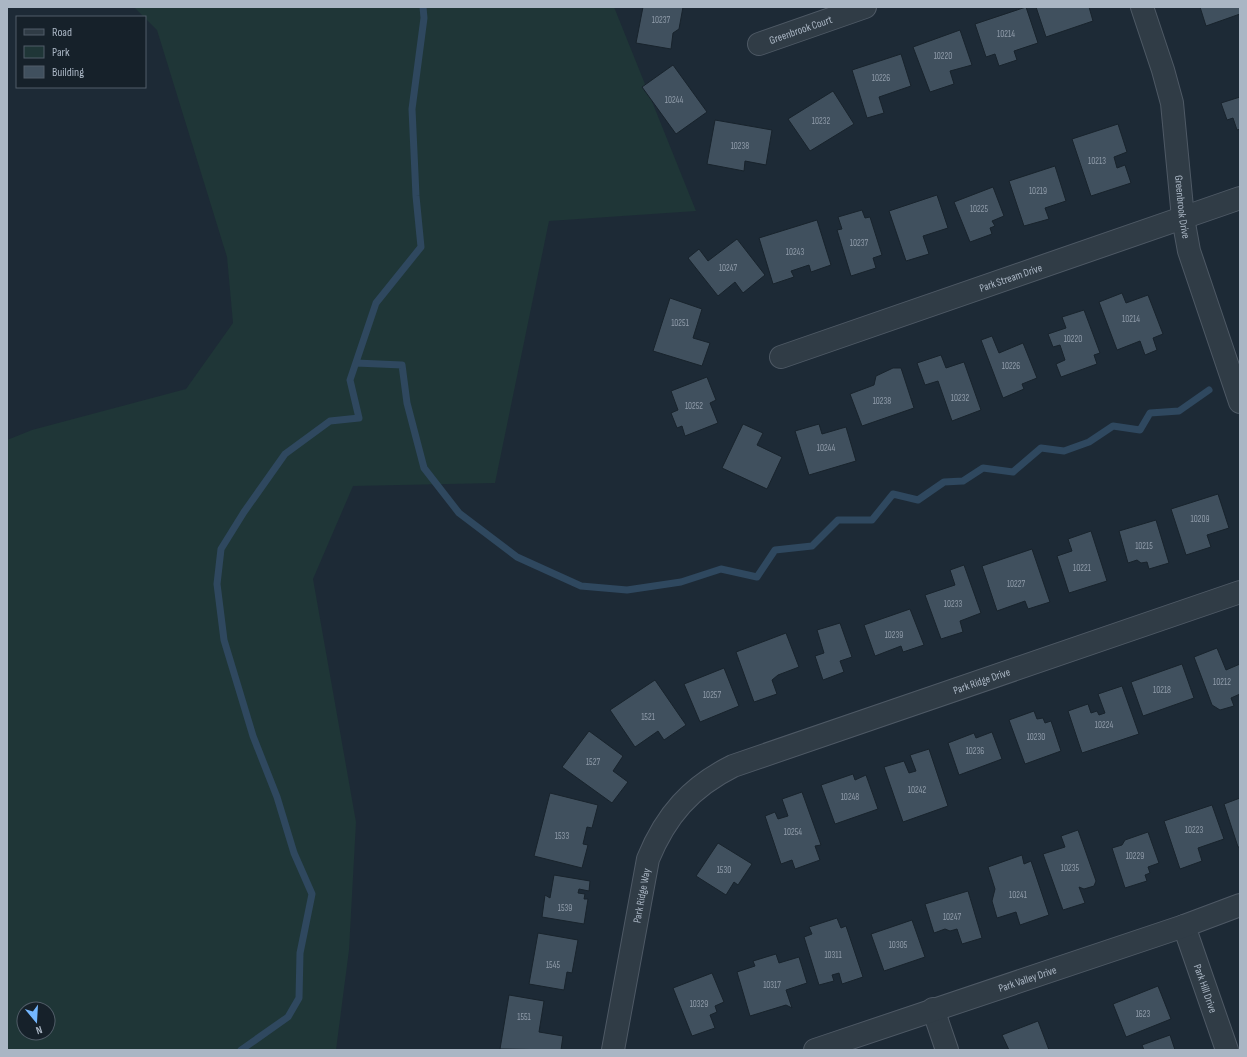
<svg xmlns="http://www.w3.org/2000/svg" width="1247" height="1057" font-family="'Sofia Sans Condensed',sans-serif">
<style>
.green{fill:#1f3637;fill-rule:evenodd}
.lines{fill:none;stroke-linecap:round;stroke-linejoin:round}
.stream{stroke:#2f485f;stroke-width:7}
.building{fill:#40505e;stroke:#18232c}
.minor-casing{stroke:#4e5965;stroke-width:24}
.minor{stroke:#303c46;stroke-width:22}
.labels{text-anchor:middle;stroke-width:4;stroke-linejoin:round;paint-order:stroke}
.number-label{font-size:9px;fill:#909caa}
.street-label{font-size:11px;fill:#aab6c4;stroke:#16212a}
</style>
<rect width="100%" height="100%" fill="#1d2a36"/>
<!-- green -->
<path class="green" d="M134,7h480l82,204 -147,10 -54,262 -142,3 -40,93 43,243 -7,128 -13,100h-329v-610l25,-10 154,-41 47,-66 -6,-66 -70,-227zM24,1009h24v24h-24z"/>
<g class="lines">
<!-- stream -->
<path class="stream" d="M356,363l46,2 5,38 17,65 35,45 58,44 64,29 46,4 54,-8 40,-13 36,8 18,-27 37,-4 26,-26h34l21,-26 25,6 26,-18 19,-1 20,-13 30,4 28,-24 23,3 25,-9 24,-16 27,4 10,-17 29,-2 30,-21
M241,1050l47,-33 11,-19 1,-45 12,-59 -18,-41 -17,-56 -24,-61 -29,-96 -7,-56 4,-35 23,-37 41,-58 45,-33 29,-3 -9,-38 26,-77 45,-56 -5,-51 -4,-87 12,-91 -1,-11"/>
</g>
<!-- building -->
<path class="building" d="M643,7h40l-4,22 -6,4 -2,16 -35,-6z
M1026,7l12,36 -24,8 3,9 -18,6 -4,-12 -9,3 -11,-33z
M1036,7h53l4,14 -47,16z
M1200,7h40v7l-34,12z
M960,30l12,35 -22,6 4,13 -24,8 -17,-45z
M901,54l10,32 -32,11 5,16 -17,5 -15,-48z
M673,65l34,47 -31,22 -34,-47z
M833,91l21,33 -44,27 -22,-32z
M1240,97v32l-3,1 -4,-12 -6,2 -6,-17z
M715,120l57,10 -6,35 -21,-4 -1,10 -37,-7z
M1118,124l9,28 -13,5 3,11 8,-3 6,18 -40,13 -19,-57z
M1055,166l11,35 -21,7 4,11 -25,7 -15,-45z
M993,187l11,29 -12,5 3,5 -5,2 2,6 -22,8 -16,-40z
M937,195l11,33 -25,8 6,18 -23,7 -17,-50z
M862,210l3,8 5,-1 12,38 -9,3 3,10 -25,8 -14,-46 5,-1 -4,-12z
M817,220l14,45 -20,7 -2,-7 -18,6 3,6 -21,7 -14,-46z
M737,239l28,36 -22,18 -8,-11 -17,14 -30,-38 11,-9 9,12z
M1122,293l4,10 22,-8 15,39 -10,4 4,12 -12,5 -5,-14 -23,9 -18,-48z
M670,298l32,11 -9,29 17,5 -8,23 -49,-15z
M1084,310l16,43 -6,2 3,9 -36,13 -5,-13 9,-4 -5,-15 -7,2 -5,-13 18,-6 -4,-11z
M992,336l7,17 24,-10 14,35 -15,6 2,5 -21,9 -22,-58z
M941,355l5,13 18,-6 17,48 -29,11 -14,-40 -13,4 -8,-22z
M893,368h8l13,40 -52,18 -12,-32 24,-9 2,-9z
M707,377l9,23 -6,3 8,20 -33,13 -3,-10 -5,2 -6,-15 7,-3 -7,-19z
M743,424l20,9 -6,12 25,12 -15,32 -45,-21z
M819,424l3,10 24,-7 10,34 -47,14 -14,-44z
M1218,494l11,34 -22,7 4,12 -25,8 -15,-46z
M1156,520l13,43 -20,6 -2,-7 -6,1 -4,-3 -9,3 -9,-32z
M1091,531l16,50 -38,12 -12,-37 15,-5 -4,-12z
M1032,549l18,53 -22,7 -3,-8 -28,10 -15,-45z
M964,565l17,48 -21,8 3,11 -22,7 -16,-44 30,-10 -5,-15z
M910,609l14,36 -21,7 -2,-6 -26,10 -11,-31z
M840,623l12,34 -12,4 4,11 -21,8 -8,-24 9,-3 -7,-23z
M786,633l13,34 -21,8 -6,5 5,14 -23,8 -18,-50z
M1217,648l9,22 14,-6v30l-9,4 3,8 -14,4 -8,-5 -18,-48z
M1182,664l12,34 -51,18 -12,-34z
M724,668l15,38 -39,16 -16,-38z
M655,680l31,45 -22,15 -6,-9 -23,16 -25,-37z
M1122,686l17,48 -57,19 -14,-42 20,-7 3,9 6,-2 2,4 6,-2 -7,-19z
M1034,711l3,8 6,-1 2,5 6,-2 10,30 -36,13 -16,-44z
M589,731l34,25 -10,15 15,11 -16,21 -50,-36z
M992,732l10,27 -43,16 -11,-32 26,-10 2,5z
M929,749l19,57 -45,16 -19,-55 20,-6 5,12 7,-2 -6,-16z
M853,774l2,6 11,-5 12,34 -43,15 -14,-39z
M802,792l19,53 -6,1 5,14 -25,9 -3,-9 -11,4 -16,-48 10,-4 3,7 10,-3 -6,-17z
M550,793l48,12 -6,23 -5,-1 -4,17 5,1 -6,23 -48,-12z
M1240,798v49h-2l-14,-43z
M1212,805l12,34 -26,9 4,13 -22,8 -16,-48z
M1078,830l18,51 -2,5 -10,3 -5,-2 6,16 -22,7 -20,-56 22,-7 -4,-11z
M1148,832l11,31 -11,4 2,6 -5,2 2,6 -22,7 -13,-40 10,-3 3,-5z
M718,843l34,21 -14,21 -4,-3 -8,13 -30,-19z
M1022,855l2,9 7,-3 18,54 -29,10 -4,-13 -19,6 -5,-17 3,-12 -7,-22z
M554,875l36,6 -1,10 -10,-2 -1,4 7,1 -1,5h4l-4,25 -42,-7 3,-22 5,3z
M968,891l14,47 -20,6 -5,-15 -7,2 -5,-2 -11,4 -9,-29z
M837,918l4,10 5,-2 17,51 -21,7 -3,-11 -7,2 2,6 -15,4 -15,-48 8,-3 -3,-7z
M912,920l13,37 -41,14 -13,-37z
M538,933l40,7 -6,33 -5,-1 -3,18 -35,-6z
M776,954l3,9 20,-6 8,26 -21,7 6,18 -6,-3 -36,11 -13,-44 18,-6 -2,-5z
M712,973l12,29 -9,4 2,6 -7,3 5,13 -23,8 -19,-48z
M1158,986l13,33 -45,18 -13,-33z
M509,995l35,6 -5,31 24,4 -2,14 -61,-1z
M1038,1021l11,29h-40l-7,-15z
M1170,1035l5,15h-31l-2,-5z"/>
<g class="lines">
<defs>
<g id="minor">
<path id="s1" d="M1142,7l21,63 9,33 11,115 6,33 51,151"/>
<path id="s2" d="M759,44l106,-37"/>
<path id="s3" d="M781,357l459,-159"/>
<path id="s4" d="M1184,926l43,124"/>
<path d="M933,1009l14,41"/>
<path id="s5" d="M613,1050l35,-191c18,-44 43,-72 85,-93l507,-174"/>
<path id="s6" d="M815,1050l369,-124 56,-21"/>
</g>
</defs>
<!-- minor casing -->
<use href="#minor" class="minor-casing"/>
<!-- minor -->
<use href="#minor" class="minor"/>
</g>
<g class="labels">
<!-- number labels -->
<g class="number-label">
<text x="661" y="23">10237</text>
<text x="1006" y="37">10214</text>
<text x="943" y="59">10220</text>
<text x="881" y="81">10226</text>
<text x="674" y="103">10244</text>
<text x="821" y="124">10232</text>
<text x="740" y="149">10238</text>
<text x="1097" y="164">10213</text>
<text x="1038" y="194">10219</text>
<text x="979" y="212">10225</text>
<text x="859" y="246">10237</text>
<text x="795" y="255">10243</text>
<text x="728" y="271">10247</text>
<text x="1131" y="322">10214</text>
<text x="680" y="326">10251</text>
<text x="1073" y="342">10220</text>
<text x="1011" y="369">10226</text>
<text x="960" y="401">10232</text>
<text x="882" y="404">10238</text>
<text x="694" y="409">10252</text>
<text x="826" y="451">10244</text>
<text x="1200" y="522">10209</text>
<text x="1144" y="549">10215</text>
<text x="1082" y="571">10221</text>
<text x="1016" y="587">10227</text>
<text x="953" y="607">10233</text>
<text x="894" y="638">10239</text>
<text x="1222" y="685">10212</text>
<text x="1162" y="693">10218</text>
<text x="712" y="698">10257</text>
<text x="648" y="720">1521</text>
<text x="1104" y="728">10224</text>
<text x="1036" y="740">10230</text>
<text x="975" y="754">10236</text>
<text x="593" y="765">1527</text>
<text x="917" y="793">10242</text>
<text x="850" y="800">10248</text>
<text x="1194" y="833">10223</text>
<text x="793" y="835">10254</text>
<text x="562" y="839">1533</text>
<text x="1135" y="859">10229</text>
<text x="1070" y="871">10235</text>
<text x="724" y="873">1530</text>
<text x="1018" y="898">10241</text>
<text x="565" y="911">1539</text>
<text x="952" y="920">10247</text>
<text x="898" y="948">10305</text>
<text x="833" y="958">10311</text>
<text x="553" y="968">1545</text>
<text x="772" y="988">10317</text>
<text x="699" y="1007">10329</text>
<text x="1143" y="1017">1623</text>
<text x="524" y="1020">1551</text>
</g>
<!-- street labels -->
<g class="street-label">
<text dy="4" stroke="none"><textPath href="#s2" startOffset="44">Greenbrook Court</textPath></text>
<text dy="4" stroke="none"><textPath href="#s1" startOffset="205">Greenbrook Drive</textPath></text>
<text dy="4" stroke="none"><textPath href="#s3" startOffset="243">Park Stream Drive</textPath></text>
<text dy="4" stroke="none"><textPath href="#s5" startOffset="586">Park Ridge Drive</textPath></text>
<text dy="4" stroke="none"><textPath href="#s5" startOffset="157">Park Ridge Way</textPath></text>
<text dy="4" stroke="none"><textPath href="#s6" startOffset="224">Park Valley Drive</textPath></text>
<text dy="4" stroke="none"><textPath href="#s4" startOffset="66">Park Hill Drive</textPath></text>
</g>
</g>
<!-- border -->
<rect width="1247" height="1057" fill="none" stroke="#aab6c4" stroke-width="16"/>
<!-- legend -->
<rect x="16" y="16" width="130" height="72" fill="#16212a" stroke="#515d68"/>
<rect x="24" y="29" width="20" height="6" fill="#303c46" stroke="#515d68"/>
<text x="52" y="36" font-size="12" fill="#aab6c4">Road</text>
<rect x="24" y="46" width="20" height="12" fill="#1f3637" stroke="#515d68"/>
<text x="52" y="56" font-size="12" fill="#aab6c4">Park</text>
<rect x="24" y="66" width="20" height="12" fill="#40505e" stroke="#515d68"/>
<text x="52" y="76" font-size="12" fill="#aab6c4">Building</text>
<!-- north arrow -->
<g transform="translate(36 1021) rotate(162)"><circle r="19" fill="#16212a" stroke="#515d68"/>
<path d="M0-3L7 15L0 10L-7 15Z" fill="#74b7ff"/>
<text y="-6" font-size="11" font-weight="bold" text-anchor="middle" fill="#aab6c4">N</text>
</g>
</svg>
